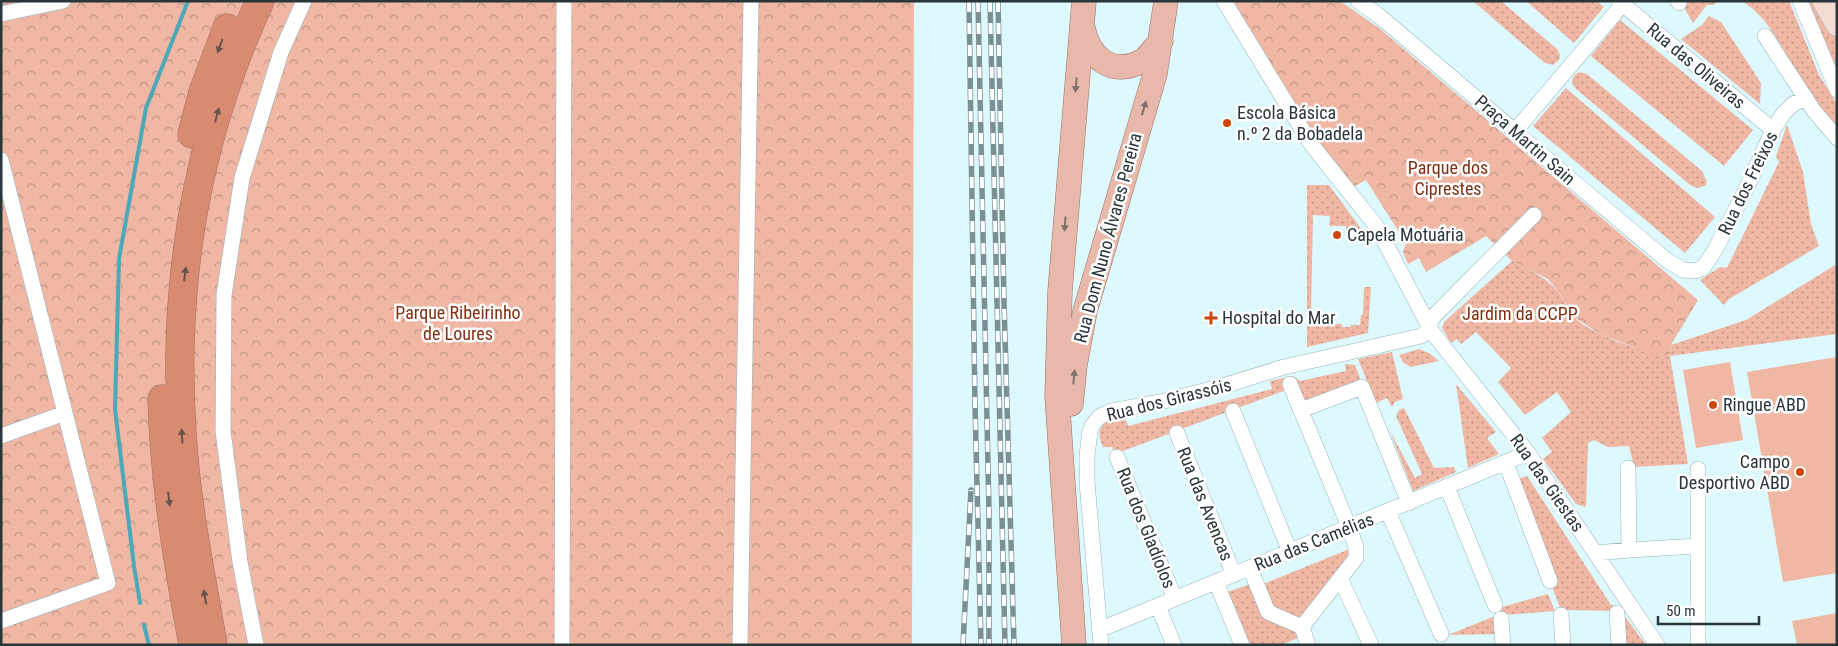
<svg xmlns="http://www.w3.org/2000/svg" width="1838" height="646" font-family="'Roboto Condensed',sans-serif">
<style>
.grass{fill:url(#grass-dots)}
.forest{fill:url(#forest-crowns)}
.pitch{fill:#efb7a4}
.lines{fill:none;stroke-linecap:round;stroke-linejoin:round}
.stream{stroke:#4da8b9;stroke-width:4}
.street-casing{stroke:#93b4ba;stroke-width:16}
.secondary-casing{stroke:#93b4ba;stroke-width:22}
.primary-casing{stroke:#9b6d5e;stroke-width:25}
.highway-casing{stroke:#9b6d5e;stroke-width:29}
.street{stroke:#fff;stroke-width:15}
.secondary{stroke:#f4dcd5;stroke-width:21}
.primary{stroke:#e8b9aa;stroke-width:24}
.highway{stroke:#d98b72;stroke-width:28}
.rail-casing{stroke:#7c9094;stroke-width:5.5}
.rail{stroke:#fff;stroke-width:4;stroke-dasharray:11;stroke-linecap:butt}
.oneway{fill:#66544d}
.oneway2{fill:#7e716c}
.poi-dot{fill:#cd470e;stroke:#fff;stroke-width:2}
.labels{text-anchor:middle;stroke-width:5;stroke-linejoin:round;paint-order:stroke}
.street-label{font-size:18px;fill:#283639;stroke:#fff}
.poi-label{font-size:18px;fill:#283639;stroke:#fff;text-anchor:start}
.park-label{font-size:18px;fill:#802f11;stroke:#fff}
</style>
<defs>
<pattern id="grass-dots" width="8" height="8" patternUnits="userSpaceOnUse" patternTransform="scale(1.25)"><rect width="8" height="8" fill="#efb7a4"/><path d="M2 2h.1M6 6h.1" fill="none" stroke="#c29687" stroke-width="1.8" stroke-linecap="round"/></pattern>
<pattern id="forest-crowns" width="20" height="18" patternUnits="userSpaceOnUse" patternTransform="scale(1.25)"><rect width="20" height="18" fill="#efb7a4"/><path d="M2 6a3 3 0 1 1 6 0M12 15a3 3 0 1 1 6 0" fill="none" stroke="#c29687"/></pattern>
</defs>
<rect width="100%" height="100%" fill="#ddf9fe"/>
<!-- grass -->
<path class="grass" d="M1473,1h28l56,48 3,6 -1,5 -6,5 -8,-2z
M1526,1h71l7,6 -30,36z
M1680,1h39l-6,4h-6l-14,18z
M1742,1h47l30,74 18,29v26c-11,-15 -23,-29 -33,-44 -18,-28 -32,-67 -62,-85z
M1809,1h3l25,39v31l-25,-55z
M1709,16l12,6 40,61 -1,21 -79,-65 21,-14z
M1620,20l133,110 -29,36 -133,-110z
M1579,72l8,2 115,97 5,11 -2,4 -8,2 -7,-3 -115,-97c-5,-6 -3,-12 4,-16z
M1566,88l149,129 -30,36 -152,-127z
M1787,125l16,47 8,52 8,22 -90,53 -5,6 -24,-25 20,-13 7,1 52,-106 -3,-6z
M1307,185h22l39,53 -2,5 -10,-1v-13h-10v-3h-17l1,-10 -17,-1 -2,99h12v10h19v3h8l1,-2h9l1,-10h2l1,-28h7l-3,46 -61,14z
M1512,261c18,9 35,16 47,32 6,7 9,17 14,23 17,19 72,36 97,40l1,-11 75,-25 91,-56v70l-167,22 18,108 -54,3 -5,-21 -21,1 -14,-7 -6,3 -2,64 -10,-3 -33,-45 9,-7 -10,-14 29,-26 -14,-20 -32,23 -27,-33 13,-14 -35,-36 -15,12 -4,-5 -6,4 -9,-15 2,-6z
M1419,349l10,4 10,8 -29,6 -7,-5 -4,-7z
M1392,352l11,47 -8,3 -3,5 -5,-9 -11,5 -18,-44z
M1345,364l10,1 6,16 -64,24 -11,-15 -171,64 -3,-7h-9c-10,-21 3,-27 21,-32l4,11 144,-37 -2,-8 23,-5 7,5 46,-10z
M1456,384l40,48 -9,6 12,16 -31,14z
M1404,408l30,60 20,-1 2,5 -43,19 -23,-60 25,47 7,-4 -26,-58 3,-6z
M1527,476l84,129 8,2 -2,4 -56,-1 -50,-129z
M1352,548l2,9 -53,67 -30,-14 -10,-25z
M1250,584l45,47 3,7 -17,7h-36l-20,-52z
M1548,594l7,17 -51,4 -3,4 -2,-11z
M1624,615l22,30h-24z
M1495,616l4,18 -51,1z"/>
<!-- forest -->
<path class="forest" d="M1,1h913l-2,644h-911z
M1233,1h107l39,27 319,272 -27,45 -1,11 -20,-3 -50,-19 -26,-17 -13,-22 -13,-16 -36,-18 -26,-25 -60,36 -7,-14 -11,6 -5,-12 3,-9 -40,-63 -13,7 -35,-46z"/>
<!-- pitch -->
<path class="pitch" d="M1837,357v216l-54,9 -36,-210z
M1730,362l13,78 -47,8 -13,-78z
M1837,613v32h-40l-5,-24z"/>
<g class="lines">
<!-- stream -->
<path class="stream" d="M140,603l-6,-37 -19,-157 4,-150 27,-151 42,-107
M144,625l5,20"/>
<defs>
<path id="street" d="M1224,1l87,143 66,83 55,105 96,121 129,192
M1358,1l20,14c97,81 192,165 290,246l15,9 12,1 8,-3 12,-18 32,-63 26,-57 10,-16 10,-10 13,-6
M1619,1l154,129
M1678,1l1,2
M1800,1l37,89
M1,14l62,-13
M1765,36l49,75 23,27
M1515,131l108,-127
M1,160l107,423 -107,38
M1301,410l61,-23 47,116
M1233,411l57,141
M1177,433l57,142
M1,436l64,-23
M1117,457l58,142
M1506,463l44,118
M1628,468l1,82
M1447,487l48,118
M1388,511l53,123
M1596,553l33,-3 69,-4
M1250,568l18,44 34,15 54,-69v-11l-7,-20 -59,-143
M1340,578l31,67
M1216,582l26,63
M1158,606l16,39
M1617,613l2,32
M1561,615l2,30
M1501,619l2,26
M1302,627l6,18
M1099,630l429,-177
M256,645l-16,-83 -17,-131 1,-136 18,-117 39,-126 23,-51
M562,645l2,-644
M740,645l11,-644
M1101,645l-14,-163v-26l3,-25 2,-5 7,-9 12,-6 53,-10 59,-15 61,-19 137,-31c9,-4 8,-12 12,-19l101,-102
M1698,645v-176"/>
<path id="secondary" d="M1823,1l14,25"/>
<path id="primary" d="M1083,28c6,30 29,49 59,33 7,-4 13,-14 19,-20
M1071,404l4,-39 10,-54 70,-237 11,-73
M1074,645l-17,-249 3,-105 24,-290"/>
<path id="highway" d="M192,134l11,-42 24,-64
M162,399c2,83 16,165 31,246
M213,645c-12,-71 -27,-142 -31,-213 -3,-46 -3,-94 1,-140 8,-100 35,-200 77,-291"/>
</defs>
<!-- street casing -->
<use href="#street" class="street-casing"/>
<!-- secondary casing -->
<use href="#secondary" class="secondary-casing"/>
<!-- primary casing -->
<use href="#primary" class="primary-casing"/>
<!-- highway casing -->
<use href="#highway" class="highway-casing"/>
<!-- street -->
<use href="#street" class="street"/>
<!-- secondary -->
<use href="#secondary" class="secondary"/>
<!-- primary -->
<use href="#primary" class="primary"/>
<!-- highway -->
<use href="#highway" class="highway"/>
<defs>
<path id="rail" d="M969,1l6,403 6,241
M978,1l11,511v133
M990,1l15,644
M998,1l6,301 10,343
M963,645l8,-155"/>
</defs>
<!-- rail casing -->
<use href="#rail" class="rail-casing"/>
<!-- rail -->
<use href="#rail" class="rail"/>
</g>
<!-- one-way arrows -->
<defs><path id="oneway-solid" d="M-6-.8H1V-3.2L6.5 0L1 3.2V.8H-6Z" transform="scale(1.25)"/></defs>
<g class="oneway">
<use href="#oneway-solid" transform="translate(220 46) rotate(110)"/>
<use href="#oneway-solid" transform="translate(217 115) rotate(-75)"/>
<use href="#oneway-solid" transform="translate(185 274) rotate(-83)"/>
<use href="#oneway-solid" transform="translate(182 436) rotate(-94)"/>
<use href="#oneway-solid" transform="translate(169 499) rotate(83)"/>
<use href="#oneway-solid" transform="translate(205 597) rotate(-100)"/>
</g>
<g class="oneway2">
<use href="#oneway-solid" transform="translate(1076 85) rotate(95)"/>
<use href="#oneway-solid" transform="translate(1144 108) rotate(-73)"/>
<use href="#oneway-solid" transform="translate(1065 224) rotate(94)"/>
<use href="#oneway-solid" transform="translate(1074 377) rotate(-84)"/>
</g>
<!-- markers -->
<g class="poi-dot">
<circle cx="1227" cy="123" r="5"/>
<circle cx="1337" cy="235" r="5"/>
<path d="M1208.5 310.5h5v5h5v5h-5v5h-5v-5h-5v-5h5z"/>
<circle cx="1713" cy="405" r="5"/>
<circle cx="1800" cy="472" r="5"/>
</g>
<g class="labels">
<!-- street labels -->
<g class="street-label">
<text transform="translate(1696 66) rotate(40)" y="6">Rua das Oliveiras</text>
<text transform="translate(1525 140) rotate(41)" y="6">Praça Martin Sain</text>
<text transform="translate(1748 183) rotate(-64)" y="6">Rua dos Freixos</text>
<text transform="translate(1108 238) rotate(-75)" y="6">Rua Dom Nuno Álvares Pereira</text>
<text transform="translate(1169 400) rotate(-14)" y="6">Rua dos Girassóis</text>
<text transform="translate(1547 483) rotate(55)" y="6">Rua das Giestas</text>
<text transform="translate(1205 504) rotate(68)" y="6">Rua das Avencas</text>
<text transform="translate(1146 528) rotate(68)" y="6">Rua dos Gladíolos</text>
<text transform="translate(1314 542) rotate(-22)" y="6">Rua das Camélias</text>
</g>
<!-- poi labels -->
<g class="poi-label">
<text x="1237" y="119">Escola Básica<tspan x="1237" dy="21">n.º 2 da Bobadela</tspan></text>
<text x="1347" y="241">Capela Motuária</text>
<text x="1222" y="324">Hospital do Mar</text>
<text x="1723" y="411">Ringue ABD</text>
<text x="1790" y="468" text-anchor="end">Campo<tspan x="1790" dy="21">Desportivo ABD</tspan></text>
</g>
<!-- park labels -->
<g class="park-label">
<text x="1448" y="174">Parque dos<tspan x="1448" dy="21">Ciprestes</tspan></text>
<text x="458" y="319">Parque Ribeirinho<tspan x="458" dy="21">de Loures</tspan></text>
<text x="1520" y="320">Jardim da CCPP</text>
</g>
</g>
<!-- border -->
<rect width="1838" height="646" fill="none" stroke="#283639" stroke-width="5"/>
<!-- scale -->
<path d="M1658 616v8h101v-8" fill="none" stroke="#283639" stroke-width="2.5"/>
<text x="1666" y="616" font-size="15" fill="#283639" stroke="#ffffff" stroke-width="4" paint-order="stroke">50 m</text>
</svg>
